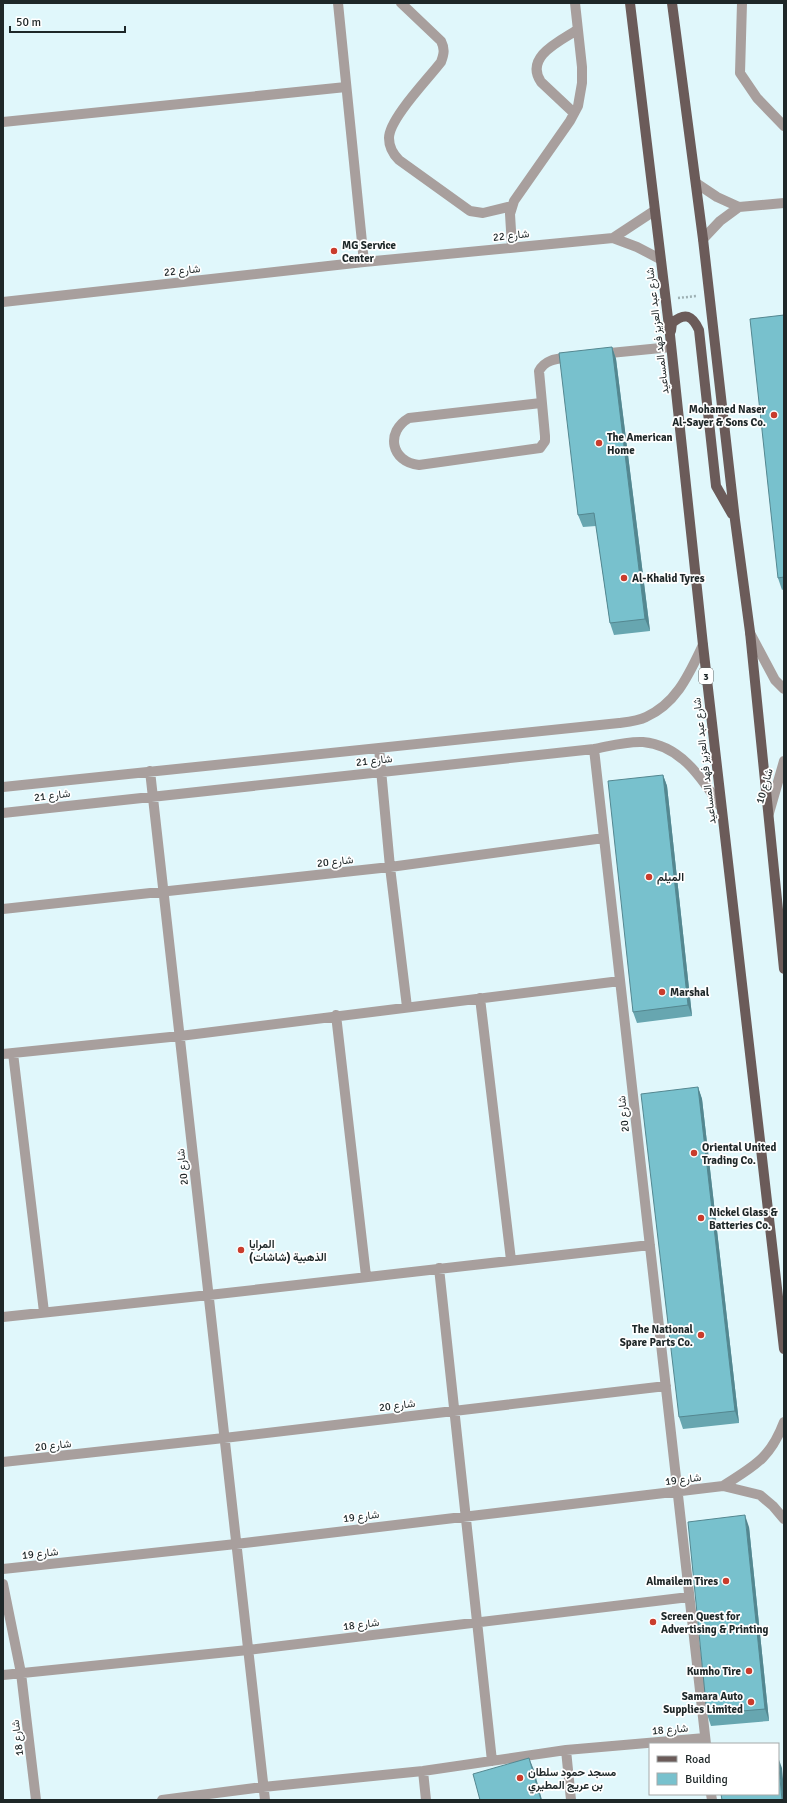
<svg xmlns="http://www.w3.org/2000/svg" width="787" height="1803" font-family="Signika,Vazirmatn,sans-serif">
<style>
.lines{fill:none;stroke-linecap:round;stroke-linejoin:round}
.path{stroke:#9eb1b4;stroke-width:2.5;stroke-dasharray:2 2;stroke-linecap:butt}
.minor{stroke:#a89f9d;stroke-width:10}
.major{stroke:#6b5b59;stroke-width:10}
.wall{fill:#67a6b0}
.shaded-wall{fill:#548790}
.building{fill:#78c1cd;stroke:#548790}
.poi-dot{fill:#c93c2c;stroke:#fff;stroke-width:1.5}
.labels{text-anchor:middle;stroke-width:3.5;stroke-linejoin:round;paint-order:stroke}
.shield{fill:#fff;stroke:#626868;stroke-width:1}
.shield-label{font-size:10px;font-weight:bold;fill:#1e2728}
.street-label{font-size:11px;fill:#1e2728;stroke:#fff}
.poi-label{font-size:11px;font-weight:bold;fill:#1e2728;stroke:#fff;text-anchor:start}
</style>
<rect width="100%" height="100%" fill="#e0f7fb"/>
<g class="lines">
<!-- path -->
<path class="path" d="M678,298l19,-2"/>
<!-- minor -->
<path class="minor" d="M338,3l26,259
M401,3l40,38c4,8 3,13 0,21 -13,17 -52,57 -52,76 0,9 4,16 10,22l71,51 13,2 29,-7
M742,3l-2,70 17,25 27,28
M574,113l-33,-31c-17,-25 19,-41 36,-52
M3,122l343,-35
M696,183l21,14 22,10
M613,238l41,-27
M703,239l17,-18 19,-14 45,-4
M512,247l-2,-33 4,-13 56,-80 8,-15 4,-23v-16l-7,-64
M3,302l361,-40 249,-24 24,9 23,12
M600,354l71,-7
M541,403l-132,15c-24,14 -18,44 10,47l121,-17 5,-7v-5l-6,-65c7,-13 20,-12 33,-14
M750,633l25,47 9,9
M379,748l11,119 17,140
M594,749l112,995
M150,771l115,1029
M3,787l616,-64c8,-1 19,-2 27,-6 31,-14 43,-43 57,-72
M3,813l591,-64c16,-3 33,-8 49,-7 38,3 59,37 78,65
M769,813l15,-52
M3,909l387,-42 214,-29
M480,998l31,262
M336,1015l30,261
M13,1053l31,259
M3,1054l177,-18 440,-55
M439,1268l53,493
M3,1317l206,-22 441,-50
M3,1462l221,-24 442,-52
M723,1486c31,-20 47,-27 61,-64
M3,1569l233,-25 487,-58 37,9 13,11 11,13
M3,1584l18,89 15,127
M3,1675l245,-25 441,-53
M566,1750l5,50
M423,1771l3,29
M711,1794l1,6
M162,1800l101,-13 160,-16 143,-21 139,-12"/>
<!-- major -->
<path class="major" d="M630,3l40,332 33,310 81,704
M672,3l31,236 32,281 15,112 34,337
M671,331l1,-8c13,-11 20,-8 27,7l17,156 16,28"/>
</g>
<!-- wall -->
<path class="wall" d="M784,315v274l-2,1 -4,-12z
M612,347l4,12 34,272 -36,4 -4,-12 -14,-97 -13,1 -5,-12z
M663,775l4,11 25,230 -55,7 -4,-11z
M698,1087l4,12 37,324 -56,6 -4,-12z
M749,1527l20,194 -58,5 -4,-12z"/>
<!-- shaded-wall -->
<path class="shaded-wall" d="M612,347l4,12 34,272 -5,-12z
M663,775l4,11 25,230 -4,-11z
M698,1087l4,12 37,324 -4,-12z
M745,1515l4,12 20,194 -4,-12z
M778,1757l4,11 2,22v10h-2z
M529,1758l5,12 8,30h-1z"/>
<!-- building -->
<path class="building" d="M784,315v262l-6,1 -28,-259z
M612,347l33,272 -35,4 -16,-110 -16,2 -19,-162z
M663,775l25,230 -55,7 -25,-231z
M698,1087l37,324 -56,6 -38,-323z
M745,1515l20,194 -58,5 -19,-192z
M778,1757l4,43h-60l-1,-6h57z
M529,1758l12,42h-61l-7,-26z"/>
<!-- markers -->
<g class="poi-dot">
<circle cx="334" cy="251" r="4"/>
<circle cx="774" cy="415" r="4"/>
<circle cx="599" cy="443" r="4"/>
<circle cx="624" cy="578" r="4"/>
<circle cx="649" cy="877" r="4"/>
<circle cx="662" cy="992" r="4"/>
<circle cx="694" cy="1153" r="4"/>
<circle cx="701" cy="1218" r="4"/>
<circle cx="241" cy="1250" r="4"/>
<circle cx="701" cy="1335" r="4"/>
<circle cx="726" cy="1581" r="4"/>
<circle cx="653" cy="1622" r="4"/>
<circle cx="749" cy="1671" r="4"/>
<circle cx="751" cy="1702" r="4"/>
<circle cx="520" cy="1778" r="4"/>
</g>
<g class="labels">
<!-- shield labels -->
<rect class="shield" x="699" y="668" width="14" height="16" rx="3"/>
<g class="shield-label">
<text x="706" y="680">3</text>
</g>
<!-- street labels -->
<g class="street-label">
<text transform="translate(511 235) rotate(-6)" y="4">شارع 22</text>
<text transform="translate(182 270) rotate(-6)" y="4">شارع 22</text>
<text transform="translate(657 331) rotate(-97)" y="4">شارع عبد العزيز فهد المساعيد</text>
<text transform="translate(374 760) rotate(-6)" y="4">شارع 21</text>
<text transform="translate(704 761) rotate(-97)" y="4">شارع عبد العزيز فهد المساعيد</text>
<text transform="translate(764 786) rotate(-74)" y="4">شارع 10</text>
<text transform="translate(52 795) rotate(-7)" y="4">شارع 21</text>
<text transform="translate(335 861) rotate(-6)" y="4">شارع 20</text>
<text transform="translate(623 1114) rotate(-96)" y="4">شارع 20</text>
<text transform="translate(182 1167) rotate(-96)" y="4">شارع 20</text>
<text transform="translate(397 1405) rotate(-7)" y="4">شارع 20</text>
<text transform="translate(53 1445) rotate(-6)" y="4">شارع 20</text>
<text transform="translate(683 1479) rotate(-7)" y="4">شارع 19</text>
<text transform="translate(361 1516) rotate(-7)" y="4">شارع 19</text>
<text transform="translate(40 1553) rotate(-6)" y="4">شارع 19</text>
<text transform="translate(361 1624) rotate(-7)" y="4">شارع 18</text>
<text transform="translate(670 1729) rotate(-5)" y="4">شارع 18</text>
<text transform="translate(17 1738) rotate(-97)" y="4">شارع 18</text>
</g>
<!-- poi labels -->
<g class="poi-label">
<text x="342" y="249">MG Service<tspan x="342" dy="13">Center</tspan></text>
<text x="766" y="413" text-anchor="end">Mohamed Naser<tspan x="766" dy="13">Al-Sayer &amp; Sons Co.</tspan></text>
<text x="607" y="441">The American<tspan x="607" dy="13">Home</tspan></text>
<text x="632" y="582">Al-Khalid Tyres</text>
<text x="657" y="881">الميلم</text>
<text x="670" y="996">Marshal</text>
<text x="702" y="1151">Oriental United<tspan x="702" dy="13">Trading Co.</tspan></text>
<text x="709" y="1216">Nickel Glass &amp;<tspan x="709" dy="13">Batteries Co.</tspan></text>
<text x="249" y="1248">المرايا<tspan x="249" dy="13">الذهبية (شاشات)</tspan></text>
<text x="693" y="1333" text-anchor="end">The National<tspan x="693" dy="13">Spare Parts Co.</tspan></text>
<text x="718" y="1585" text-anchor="end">Almailem Tires</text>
<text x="661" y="1620">Screen Quest for<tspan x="661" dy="13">Advertising &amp; Printing</tspan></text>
<text x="741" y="1675" text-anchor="end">Kumho Tire</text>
<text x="743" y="1700" text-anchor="end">Samara Auto<tspan x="743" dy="13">Supplies Limited</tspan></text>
<text x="528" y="1776">مسجد حمود سلطان<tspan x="528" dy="13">بن عريج المطيري</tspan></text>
</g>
</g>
<!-- border -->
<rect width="787" height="1803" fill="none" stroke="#1e2728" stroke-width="8"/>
<!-- legend -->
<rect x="649" y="1743" width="130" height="52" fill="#ffffff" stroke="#a5a9a9"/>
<rect x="657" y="1756" width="20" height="6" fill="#6b5b59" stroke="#a5a9a9"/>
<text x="685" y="1763" font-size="12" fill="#1e2728">Road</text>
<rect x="657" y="1773" width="20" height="12" fill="#78c1cd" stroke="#a5a9a9"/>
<text x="685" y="1783" font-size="12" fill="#1e2728">Building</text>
<!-- scale -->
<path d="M10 26v6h115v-6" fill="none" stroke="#1e2728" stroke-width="2"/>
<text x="16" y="26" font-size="12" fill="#1e2728" stroke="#ffffff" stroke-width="3" paint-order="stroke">50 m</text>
</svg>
